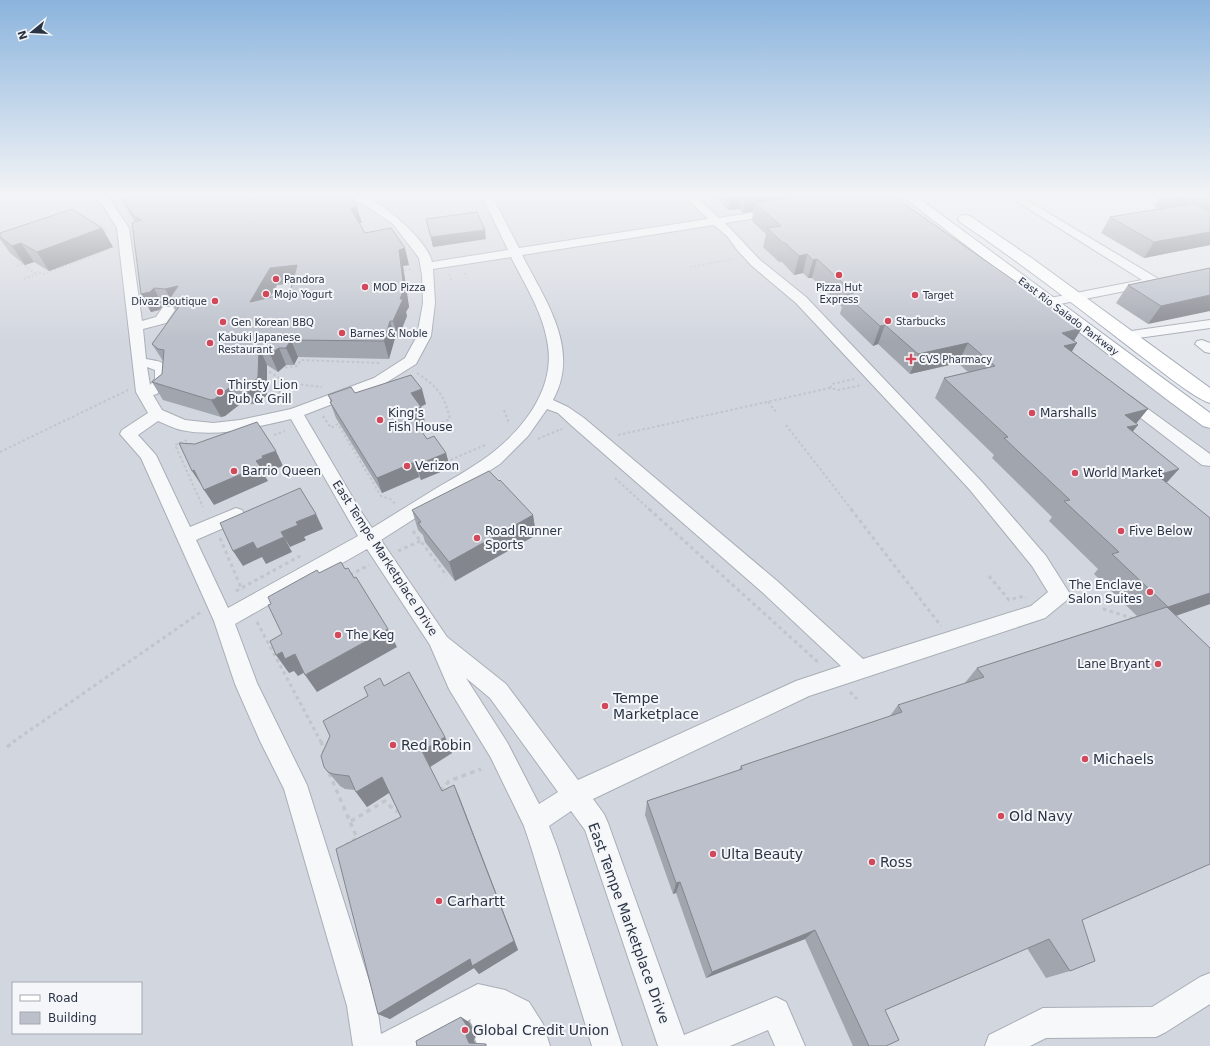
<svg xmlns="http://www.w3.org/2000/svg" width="1210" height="1046" font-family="'DejaVu Sans',sans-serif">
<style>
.built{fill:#d2d6de;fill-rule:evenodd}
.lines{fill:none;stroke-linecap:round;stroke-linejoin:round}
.minor-casing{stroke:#a9aeb7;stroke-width:2}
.major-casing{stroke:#a3abb8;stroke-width:2}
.path-far3{stroke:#c2c5cb;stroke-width:1.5;stroke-dasharray:2 2;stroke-linecap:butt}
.path-far2{stroke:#c2c5cb;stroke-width:2;stroke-dasharray:2.5 2.5;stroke-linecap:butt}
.path-far1{stroke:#c2c5cb;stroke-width:3;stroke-dasharray:3.5 3.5;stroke-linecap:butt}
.path{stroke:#c2c5cb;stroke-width:3.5;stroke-dasharray:4.5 4.5;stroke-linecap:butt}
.minor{fill:#f7f8fa;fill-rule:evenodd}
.major{fill:#fff;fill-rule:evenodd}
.wall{fill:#a1a5ae;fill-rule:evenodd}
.shaded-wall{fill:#83868d}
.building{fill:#bbc0ca;stroke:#83868d;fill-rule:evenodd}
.poi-dot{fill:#d1495b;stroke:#f4f6f9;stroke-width:1.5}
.labels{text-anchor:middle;stroke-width:4;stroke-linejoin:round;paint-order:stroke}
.far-poi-label{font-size:10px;fill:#2b3445;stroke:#f4f6f9;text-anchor:start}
.far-street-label{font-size:10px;fill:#2b3445;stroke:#f4f6f9}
.poi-label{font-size:12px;fill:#2b3445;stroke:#f4f6f9;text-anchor:start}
.street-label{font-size:12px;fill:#2b3445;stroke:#f4f6f9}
.near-poi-label{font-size:14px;fill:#2b3445;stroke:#f4f6f9;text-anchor:start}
.near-street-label{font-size:14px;fill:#2b3445;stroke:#f4f6f9}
</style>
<rect width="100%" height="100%" fill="#e4e7ec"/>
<!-- built -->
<path class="built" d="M0,196h896l16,8 41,33 22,11 149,119 86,63v616h-1210zM13,983h128v50h-128z"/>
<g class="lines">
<defs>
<path id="minor" d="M93,196h11l6,4 19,28 13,93 14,-4 7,-10h10l2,3 -9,13 -23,6 3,30c16,3 23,2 23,21l-12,14 -4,1 9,15 23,10 28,3 27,-3 51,-11 83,-31 31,-20 12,-22 6,-33 -1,-28 -3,-17 -26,-34 -28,-19 -16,-7 -1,-2c4,0 9,-1 13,0 20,4 67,45 71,66l76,-12 -26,-54h10l27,52 189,-29 -24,-23h11l24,22 57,-9 4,1 1,2 -1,2 -4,1 -51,8 35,37 46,37 176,185 64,74 24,38 -3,6 -22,18 -236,78 -216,103 11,15 4,9 76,212 92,-38 10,5 19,44h-30l-7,-16 -38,16h-72l-73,-216 -14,-19 -22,15 8,21 65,199h-30l-61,-199 -7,-21 -33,-68 -42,-69 -19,-44 -63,-96 -132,75 22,59 50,102 70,221 4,28 97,-50 27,6 24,12 14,22 7,22h-72l-3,-7 3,-6 -3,-2 -5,-10 1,-2 -51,27h-67l-6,-40 -63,-217 -24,-48 -25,-57 -21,-63 -73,-163 -21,-24 2,-4 26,-17 -12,-21 -19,-164 -15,-24zM714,225l13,11 11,15 14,15 44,37 115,123 59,64 62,76 16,26 -17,14 -168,53 -87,-79 -192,-162 -16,-11 -15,-7c28,-51 -8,-100 -31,-145zM511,257c14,28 33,57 37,89 7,47 -30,90 -67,115 -13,9 -27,17 -41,25 -23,14 -45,28 -68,42l-12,-18 -56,-95 80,-31 32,-20 15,-28 4,-33 -2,-34zM147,367l8,3v9l-5,6zM547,409l11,4 14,13 190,166 79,74 -45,15 -218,99 -72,-96 -59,-47 -66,-97 119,-76 28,-28zM291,419l67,117 -130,72 -32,-68 46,-20 3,-5 -3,-5 -6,-2 -46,19 -34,-72 -18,-20 20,-14c8,3 15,7 23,9 37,8 74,-3 110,-11zM466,678l24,20 68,94 -19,12 -32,-62z
M1008,196h12l137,82 2,3 -2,3 -7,2 -100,20 -5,-1 -1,-3 1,-3 97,-19z
M1210,320v8l-86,12 -5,-1 -2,-3 2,-3 5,-1z
M1202,340l8,3v10l-5,-1 -10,-8 2,-3z
M1125,394l5,2 80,58v12l-8,-1 -82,-63 -3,-3 3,-3z
M1210,973v31l-44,28 -10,5 -110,1 -16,8h-45l4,-11 54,-27 109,-1 48,-30z"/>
<path id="major" d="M902,196h14l294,217v15l-7,-2 -38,-28z
M965,215l5,1 63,43 177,129v15c-17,-5 -56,-38 -73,-50 -58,-45 -116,-90 -177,-131l-2,-3 2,-3z"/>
</defs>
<!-- minor casing -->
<use href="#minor" class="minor-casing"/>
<!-- major casing -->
<use href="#major" class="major-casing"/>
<!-- path-far3 -->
<path class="path-far3" d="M49,196l9,6
M68,196l3,1
M389,201l38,-5
M91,223l8,-3 6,12 4,1
M17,266l5,-2 14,10
M690,267l44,-8
M401,271l11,-2
M465,273l2,5
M449,274l3,7
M24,279l15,-6 5,1 66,-25"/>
<!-- path-far2 -->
<path class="path-far2" d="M280,368l17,-2 4,-6 79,3
M265,369l22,14 35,4
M417,373c21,14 27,22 33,46l-29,12 1,2
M830,388l2,-4 22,-5
M768,402l9,11
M269,404l18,-21
M504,410l5,13 -1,1
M323,416l8,12 7,-4 43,72 9,3 6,5
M786,425l66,85
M274,435l11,-4
M618,435l212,-47 8,2 24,-5
M538,439l23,-10 1,1
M187,440l-12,5 28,62
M0,452l128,-62
M446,462l39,-17
M615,478l35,32"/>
<!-- path-far1 -->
<path class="path-far1" d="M649,509l171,155
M851,509l90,117
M413,531l34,45
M220,538l22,52
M398,551l22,-10
M350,575l19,-10
M989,576l20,24 15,-4 2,2
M236,591l64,-35
M1103,609l32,10
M257,622l64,120
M850,692l7,7
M13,742l188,-130"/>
<!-- path -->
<path class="path" d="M321,741l3,11
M7,747l8,-6
M329,773l28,65 -10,6
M440,791l9,-10 32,-12
M351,821l34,-20 10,10h6"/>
<!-- minor -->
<use href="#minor" class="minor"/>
<!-- major -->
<use href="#major" class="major"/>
</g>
<!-- wall -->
<path class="wall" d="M116,196h235l11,27h-3l6,10 44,32 -6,1 6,41 -3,5 1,4 -9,22h-3l-6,21 -91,-2 -4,8h-8l-8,7 -11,-7v29l-2,3 -12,7 -14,1 -14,11 -4,1 -58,-17 -11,-18 10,-8 1,-13 -11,-17 24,-33 -2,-5h-11l-4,4 -8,2 -10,-18 -6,-72 -15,-24zM292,283l-2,10 -20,4 7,-12z
M714,196h179l181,145 -2,11 64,72 -4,8 34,51 44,121 -34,11 -94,305 -12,51 -24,7 -19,-30 -142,62 1,36h-33l-48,-107 -99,39 -30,-85 -3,1 -28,-79 2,-14 92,-31 2,-4 149,-50 8,-11 66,-21 13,-16 160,-52 -43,-42 4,-5 -49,-48 3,-4 -60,-59 2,-3 -59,-57 9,-20 24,-6 -10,-9 -48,11 -32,-30 -5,2 -33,-32 2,-7 -30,-29h-4l-5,-5 -9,2 -12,-13h-3l-16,-15 3,-13 -14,-13 1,-10 -10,2 -4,-4 -11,1z
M1160,196h50v49l-66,13 -43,-25 9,-16 49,-8 -5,-3z
M426,219l60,20 -53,8 -5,-19z
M102,228l11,19 -64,24 -15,-9 -9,3 -15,-12 -10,-14v-6z
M1210,268l-62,56 -32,-21 12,-18z
M355,393l71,11 -5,3 4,15 -8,3 10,14 19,14 4,15 -29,12 -2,-3 -37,16 -46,-75 -6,-16h1l-3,-7z
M412,510l121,5 3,20 -81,46 -30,-39 -2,-7 -5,-5z
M384,686l61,51 7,16 -22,14 12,24 12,-6 6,14 58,151 -39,24 -5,-6 -84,51 -12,-5 23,-197 -12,-24 -22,14 -11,-15 -1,-2 -10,-1 -5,-3 -16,-19z"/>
<!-- shaded-wall -->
<path class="shaded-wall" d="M730,196h11l-2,13 -11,1z
M746,196h103l-94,7 -2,8 -10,2z
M1180,196h5l-3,4z
M357,207l5,16 -8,1 -4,-16z
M102,228l11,19 -64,24 -12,-19z
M485,230l1,9 -53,8 -2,-10z
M1210,232v13l-66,13 10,-16z
M21,243l13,19 -9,3 -13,-19z
M405,248l4,17 -6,1 6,41 -3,5 1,4 -9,22 -5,-17 6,-71z
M807,254l-4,19 -9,2 5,-19z
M817,259l-5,19h-4l5,-18z
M297,265l6,17 -26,3 -19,34 -8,-17 20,-34z
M178,286l-8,12 -5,-9z
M154,288l9,18 -4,4 -8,2 -10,-18z
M1210,295v16l-62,13 13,-18z
M390,321l5,17 -6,21 -5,-18z
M885,325l-7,19 -5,2 7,-20z
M1082,328l-10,16 5,-1 -12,20 -3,-30z
M291,340l7,17 -4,8 -8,-17z
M968,343l-10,20 -48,11 8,-20z
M259,347l8,18v29l-2,3 -12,7 -8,-18z
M279,348l7,17 -8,7 -8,-18z
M229,388l10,17 -14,11 -4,1 -10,-17z
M422,389l4,15 -11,5 -4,-16z
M421,407l4,15 -13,5 -4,-15z
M1148,409l-13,16h3l-16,20 3,-30z
M276,451l7,15 -13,5 1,2 -6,3 3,5 -54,24 -10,-15 52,-29 6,-5z
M446,453l4,15 -29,12 -4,-15z
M415,462l4,15 -37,16 -5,-15z
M1179,469l-18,20 -4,-14z
M194,470l8,16 -10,-15z
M316,514l7,15 -19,8 2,3 -16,7 -9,-15 15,-10z
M533,515l3,20 -81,46 -6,-19z
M284,537l8,15 -26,12 -4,-7 -19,9 -10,-15 20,-9z
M1210,593v11l-63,22 21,-19z
M388,629l9,18 -80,45 -12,-17z
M282,652l13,2 12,17 -9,5 -4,-5 -5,2 -13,-18z
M445,737l7,16 -22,14 -8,-16z
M382,777l10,14 -25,16 -11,-15z
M454,785l6,14 58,151 -39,24 -5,-6 -84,51 -12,-5z
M680,882l-4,11 -3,1 3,-11z
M815,930l-10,9 -99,39 6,-6z
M461,1017l8,5 7,12 -2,6 2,6 -7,-3 -3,-7z"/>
<!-- building -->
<path class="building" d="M120,196h231l6,11 -7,1 15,25 26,-5 14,20 -6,2 5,39 -4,10h3l-10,22h-3l-6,20 -93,-1 -5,8h-7l-9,6 -11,-7 -1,29 -1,3 -12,7 -16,2 -14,11 -4,1 -59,-18 10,-8 2,-24 -6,-1 -6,-5 34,-47 -16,1 8,-12 -13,3 -11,-1 -4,4 -9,2 -9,-71 9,-3 -8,-5zM297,265l-7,28 -40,9 20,-34z
M801,196h92l189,132 -20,5 15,10 -13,3 84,63 -23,6 13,10 -11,2 52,42 -22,6 53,43v75l-42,14 -56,-53 7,-2 -55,-51 6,-1 -66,-62 4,-1 -64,-59 51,-12 -27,-23 -50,11 -33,-29 -5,1 -34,-31 8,-2 -37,-34 -4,1 -6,-6 -8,2 -14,-13h-2l-16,-15 14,-2 -26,-23z
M1173,196h8l1,3 28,12v21l-56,10 -44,-25 79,-13z
M1196,196h14v6z
M72,209l30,19 -65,24 -16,-9 -9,3 -12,-9v-4z
M477,212l8,18 -54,7 -5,-18z
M1210,268v27l-49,11 -33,-21z
M411,375l11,14 -11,4 10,14 -13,5 19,27 7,-3 12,17 -29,12 -2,-3 -38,16 -47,-76 2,-1 -4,-6 23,-8 4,6z
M257,422l19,29 -14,5 1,2 -7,3 4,5 -56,24 -10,-20 -2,1 -13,-28 16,1z
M489,471l10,10 1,-1 33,35 -84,47 -31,-39 3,-1 -9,-12z
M300,488l16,26 -20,8 2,3 -17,7 3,5 -27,12 -4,-7 -20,9 -13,-28z
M341,562l4,7 3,-1 6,10 2,-1 32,52 -83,46 -10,-21 -10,5 -3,-7 -6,3 -6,-14 12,-7 -14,-29 3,-1 -3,-7 49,-27 2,3z
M1167,607l43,41v216l-128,56 13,41 -25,10 -21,-32 -164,71 14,30 -13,6h-17l-54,-116 -103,42 -32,-90 -4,1 -29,-82 95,-32 -1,-3 161,-54 -4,-7 86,-28 -7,-9z
M409,672l36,65 -23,14 20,40 12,-6 60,156 -42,25 -2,-7 -92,55 -42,-165 65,-32 -19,-40 -26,15 -7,-16 -16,-2 -5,-2 -4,-5 -3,-11 9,-20 -7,-15 45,-25 -4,-9 16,-9 4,8z
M461,1017l8,12 -3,7 3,7 17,1v2h-69l-1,-5z"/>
<!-- sky -->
<linearGradient id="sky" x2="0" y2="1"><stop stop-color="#8bb4dd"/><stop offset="0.57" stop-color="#f3f4f6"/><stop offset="1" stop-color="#f3f4f6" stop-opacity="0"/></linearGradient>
<rect width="1210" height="342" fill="url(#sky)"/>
<!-- markers -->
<g class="poi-dot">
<circle cx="839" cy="275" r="4"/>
<circle cx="276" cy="279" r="4"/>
<circle cx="365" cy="287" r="4"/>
<circle cx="266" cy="294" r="4"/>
<circle cx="915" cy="295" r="4"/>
<circle cx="215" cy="301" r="4"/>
<circle cx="888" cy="321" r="4"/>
<circle cx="223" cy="322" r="4"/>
<circle cx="342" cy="333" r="4"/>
<circle cx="210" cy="343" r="4"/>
<path d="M909 353h4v4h4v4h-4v4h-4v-4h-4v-4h4z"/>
<circle cx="220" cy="392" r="4"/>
<circle cx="1032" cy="413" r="4"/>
<circle cx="380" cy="420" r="4"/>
<circle cx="407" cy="466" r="4"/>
<circle cx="234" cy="471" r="4"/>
<circle cx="1075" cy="473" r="4"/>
<circle cx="1121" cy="531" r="4"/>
<circle cx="477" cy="538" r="4"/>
<circle cx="1150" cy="592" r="4"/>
<circle cx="338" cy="635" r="4"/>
<circle cx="1158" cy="664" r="4"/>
<circle cx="605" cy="706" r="4"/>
<circle cx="393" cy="745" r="4"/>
<circle cx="1085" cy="759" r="4"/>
<circle cx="1001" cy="816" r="4"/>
<circle cx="713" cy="854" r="4"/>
<circle cx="872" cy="862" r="4"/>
<circle cx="439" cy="901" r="4"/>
<circle cx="465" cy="1030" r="4"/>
</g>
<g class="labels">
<!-- far-poi labels -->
<g class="far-poi-label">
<text x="284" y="283">Pandora</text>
<text x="373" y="291">MOD Pizza</text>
<text x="839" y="291" text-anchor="middle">Pizza Hut<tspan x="839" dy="12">Express</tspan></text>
<text x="274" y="298">Mojo Yogurt</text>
<text x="923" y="299">Target</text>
<text x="207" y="305" text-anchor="end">Divaz Boutique</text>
<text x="896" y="325">Starbucks</text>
<text x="231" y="326">Gen Korean BBQ</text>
<text x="350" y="337">Barnes &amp; Noble</text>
<text x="218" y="341">Kabuki Japanese<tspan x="218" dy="12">Restaurant</tspan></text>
<text x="919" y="363">CVS Pharmacy</text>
</g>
<!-- far-street labels -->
<g class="far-street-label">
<text transform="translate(1069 316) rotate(37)" y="4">East Rio Salado Parkway</text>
</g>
<!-- poi labels -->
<g class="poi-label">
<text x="228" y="389">Thirsty Lion<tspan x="228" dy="14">Pub &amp; Grill</tspan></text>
<text x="388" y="417">King's<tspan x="388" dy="14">Fish House</tspan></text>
<text x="1040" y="417">Marshalls</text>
<text x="415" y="470">Verizon</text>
<text x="242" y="475">Barrio Queen</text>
<text x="1083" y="477">World Market</text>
<text x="485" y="535">Road Runner<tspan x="485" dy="14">Sports</tspan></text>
<text x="1129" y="535">Five Below</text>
<text x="1142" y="589" text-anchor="end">The Enclave<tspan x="1142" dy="14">Salon Suites</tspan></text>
<text x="346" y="639">The Keg</text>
<text x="1150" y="668" text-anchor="end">Lane Bryant</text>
</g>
<!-- street labels -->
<g class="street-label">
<text transform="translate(385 558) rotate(57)" y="4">East Tempe Marketplace Drive</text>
</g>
<!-- near-poi labels -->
<g class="near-poi-label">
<text x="613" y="703">Tempe<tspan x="613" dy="16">Marketplace</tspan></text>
<text x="401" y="750">Red Robin</text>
<text x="1093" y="764">Michaels</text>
<text x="1009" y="821">Old Navy</text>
<text x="721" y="859">Ulta Beauty</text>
<text x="880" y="867">Ross</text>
<text x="447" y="906">Carhartt</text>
<text x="473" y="1035">Global Credit Union</text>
</g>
<!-- near-street labels -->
<g class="near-street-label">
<text transform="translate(629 923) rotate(70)" y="5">East Tempe Marketplace Drive</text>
</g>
</g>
<!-- legend -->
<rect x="12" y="982" width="130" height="52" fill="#f4f6f9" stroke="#a4a8b1"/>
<rect x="20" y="995" width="20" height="6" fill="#ffffff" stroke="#a4a8b1"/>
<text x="48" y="1002" font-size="12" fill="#2b3445">Road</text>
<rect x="20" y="1012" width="20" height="12" fill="#bbc0ca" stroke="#a4a8b1"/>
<text x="48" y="1022" font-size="12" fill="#2b3445">Building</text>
<!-- north arrow -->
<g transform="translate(32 32) rotate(252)" stroke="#f4f6f9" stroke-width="3" paint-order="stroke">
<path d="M0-3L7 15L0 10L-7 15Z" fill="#2b3445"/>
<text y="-6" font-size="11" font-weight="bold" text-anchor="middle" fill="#2b3445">N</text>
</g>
</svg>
